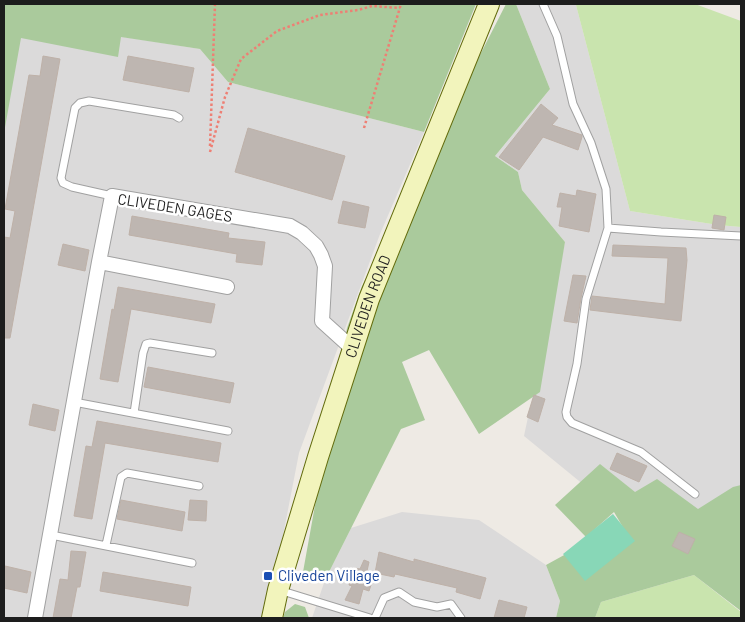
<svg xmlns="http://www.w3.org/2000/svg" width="745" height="622" font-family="Barlow,sans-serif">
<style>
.residential{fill:#dbdada}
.grass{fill:#c9e4ae}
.forest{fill:#aaca9c}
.pitch{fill:#88d7b7}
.building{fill:#beb6b1;stroke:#beb1a8}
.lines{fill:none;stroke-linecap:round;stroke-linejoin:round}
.lane-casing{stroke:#a1a1a1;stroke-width:9}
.street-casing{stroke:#a1a1a1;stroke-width:16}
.secondary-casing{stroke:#636c0d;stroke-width:22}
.path{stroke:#ee7f74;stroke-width:2.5;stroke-dasharray:2.5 2.5;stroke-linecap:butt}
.lane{stroke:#fff;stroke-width:7}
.street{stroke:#fff;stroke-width:14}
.secondary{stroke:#f2f4bc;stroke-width:20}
.transit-dot{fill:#1a4fb4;stroke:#fff;stroke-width:2}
.labels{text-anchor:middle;stroke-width:5;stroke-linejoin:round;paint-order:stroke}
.street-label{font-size:15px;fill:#1d1d1d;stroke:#fff}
.transit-label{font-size:15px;fill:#164399;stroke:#fff;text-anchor:start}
</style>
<rect width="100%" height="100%" fill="#eeeae4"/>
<!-- residential -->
<path class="residential" d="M516,4h61l-1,1 54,206 88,14 23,2v384l-47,-36 -170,-139 41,-194 -43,-52 -4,-18 -23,-16 55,-67z
M4,18l196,31 28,33 196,50 -44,102 -81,219 -32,165h-263z
M402,512l77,8 67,45 14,36 -4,17h-244l13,-38 26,-52z"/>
<!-- grass -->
<path class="grass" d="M577,4h118l46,17v206l-23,-2 -88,-14 -54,-206z
M694,575l47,37v6h-146l6,-16z"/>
<!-- forest -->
<path class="forest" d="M4,4h472l-52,128 -196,-50 -28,-33 -79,-12 -3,20 -97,-19 -17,95z
M506,4h10l34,85 -55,67 23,16 4,18 43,52 -25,150 -61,42 -50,-84 -27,12 23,58 -24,9 -76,151 -22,-8 44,-244 15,-42z
M600,464l35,28 22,-13 41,30 35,-22 8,-2v126l-47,-36 -93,27 -6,16h-39l4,-17 -14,-36 20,-11 65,-13 -17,-29 -28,25 -31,-32z
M295,604l10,3 4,11h-26l2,-6z"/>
<!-- pitch -->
<path class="pitch" d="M613,514l22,27 -50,40 -22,-27z"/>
<!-- building -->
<path class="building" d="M43,56l17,3 -50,279h-6v-101l6,1 5,-27 -10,-2 24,-134 11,1z
M128,56l66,12 -5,24 -66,-12z
M541,104l17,14 -6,7 30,10v2l-4,13 -35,-13 -24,33 -20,-13z
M248,128l97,28 -13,44 -97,-28z
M577,190l19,4 -7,38 -30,-6 3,-19h-5l3,-14 16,3z
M343,201l26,6 -4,21 -27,-5z
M714,215l12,2 -2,13 -12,-2z
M132,216l97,17 -1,5 37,4 -3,23 -26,-3 1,-8 -108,-19z
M63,244l26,6 -4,21 -27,-6z
M613,245l73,3 1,12 -6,61 -91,-11 2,-14 73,8 3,-46 -56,-2z
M573,275l13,1 -5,22 -4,25 -13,-2z
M118,287l97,17 -4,19 -80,-14 -13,73 -18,-3 12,-70 2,1z
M148,367l86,16 -4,20 -86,-16z
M534,395l11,4 -7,23 -11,-5z
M33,404l26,6 -4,21 -26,-6z
M97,421l124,22 -3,19 -113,-19 -13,76 -18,-3 12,-70 6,1z
M617,453l30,13 -8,16 -29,-13z
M121,500l64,12 -3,19 -65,-12z
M190,500l17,1 -1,20 -18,-1z
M679,532l16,7 -7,15 -16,-8z
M71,551l15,1 -6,35h-3l-6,31h-18l7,-39 8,1z
M379,552l35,10v-3l72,19 -6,21 -24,-7 1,-4 -62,-14 -1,3 -19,-4z
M364,560l5,2 -2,9 8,2 -6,18 -6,-2 -4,15 -14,-4 7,-14 -3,-1 5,-17 6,1z
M5,566l26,6 -4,21 -23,-5v-16z
M103,572l88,15 -3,19 -88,-15z
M499,600l28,7 -3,11h-30z"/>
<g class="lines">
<defs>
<path id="lane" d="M543,4l14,32 16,68 18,39 15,46 2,39 -22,71 -9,65 -11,48 1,5 5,6 69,29 54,42
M112,196l-40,-9 -9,-4 -2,-5 14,-70 5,-5 9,-2 85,14 5,3
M608,228l53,4 80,4
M74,402l154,29
M134,413l9,-60 3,-9 4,-1 62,10
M51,535l141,28
M106,545l15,-68 6,-4 72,13
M279,590l91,28
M375,618l9,-20 15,-6 15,10 23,5 14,-3 10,14"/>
<path id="street" d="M99,262l128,25
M35,618l64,-356 13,-66 178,30 12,7 14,13 5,9 4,11 -3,55 31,28"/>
<g id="secondary">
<path id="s1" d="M272,618l6,-28 40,-133 51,-158 120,-295"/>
</g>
</defs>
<!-- lane casing -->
<use href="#lane" class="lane-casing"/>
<!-- street casing -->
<use href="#street" class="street-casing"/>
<!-- secondary casing -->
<use href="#secondary" class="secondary-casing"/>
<!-- path -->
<path class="path" d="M364,128l37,-124
M210,146l5,-142
M210,152l15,-55 16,-38 36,-28 43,-16 38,-5 14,-4 28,2"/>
<!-- lane -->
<use href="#lane" class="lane"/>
<!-- street -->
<use href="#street" class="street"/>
<!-- secondary -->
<use href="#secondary" class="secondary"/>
</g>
<!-- markers -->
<rect class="transit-dot" x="263" y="571" width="10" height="10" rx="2.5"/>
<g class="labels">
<!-- street labels -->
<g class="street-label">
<text transform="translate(175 208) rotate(9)" y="5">CLIVEDEN GAGES</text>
<text dy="5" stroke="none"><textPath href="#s1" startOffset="326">CLIVEDEN ROAD</textPath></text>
</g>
<!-- transit labels -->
<g class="transit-label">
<text x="278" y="581">Cliveden Village</text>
</g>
</g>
<!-- border -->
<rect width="745" height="622" fill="none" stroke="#1d1d1d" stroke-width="10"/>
</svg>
